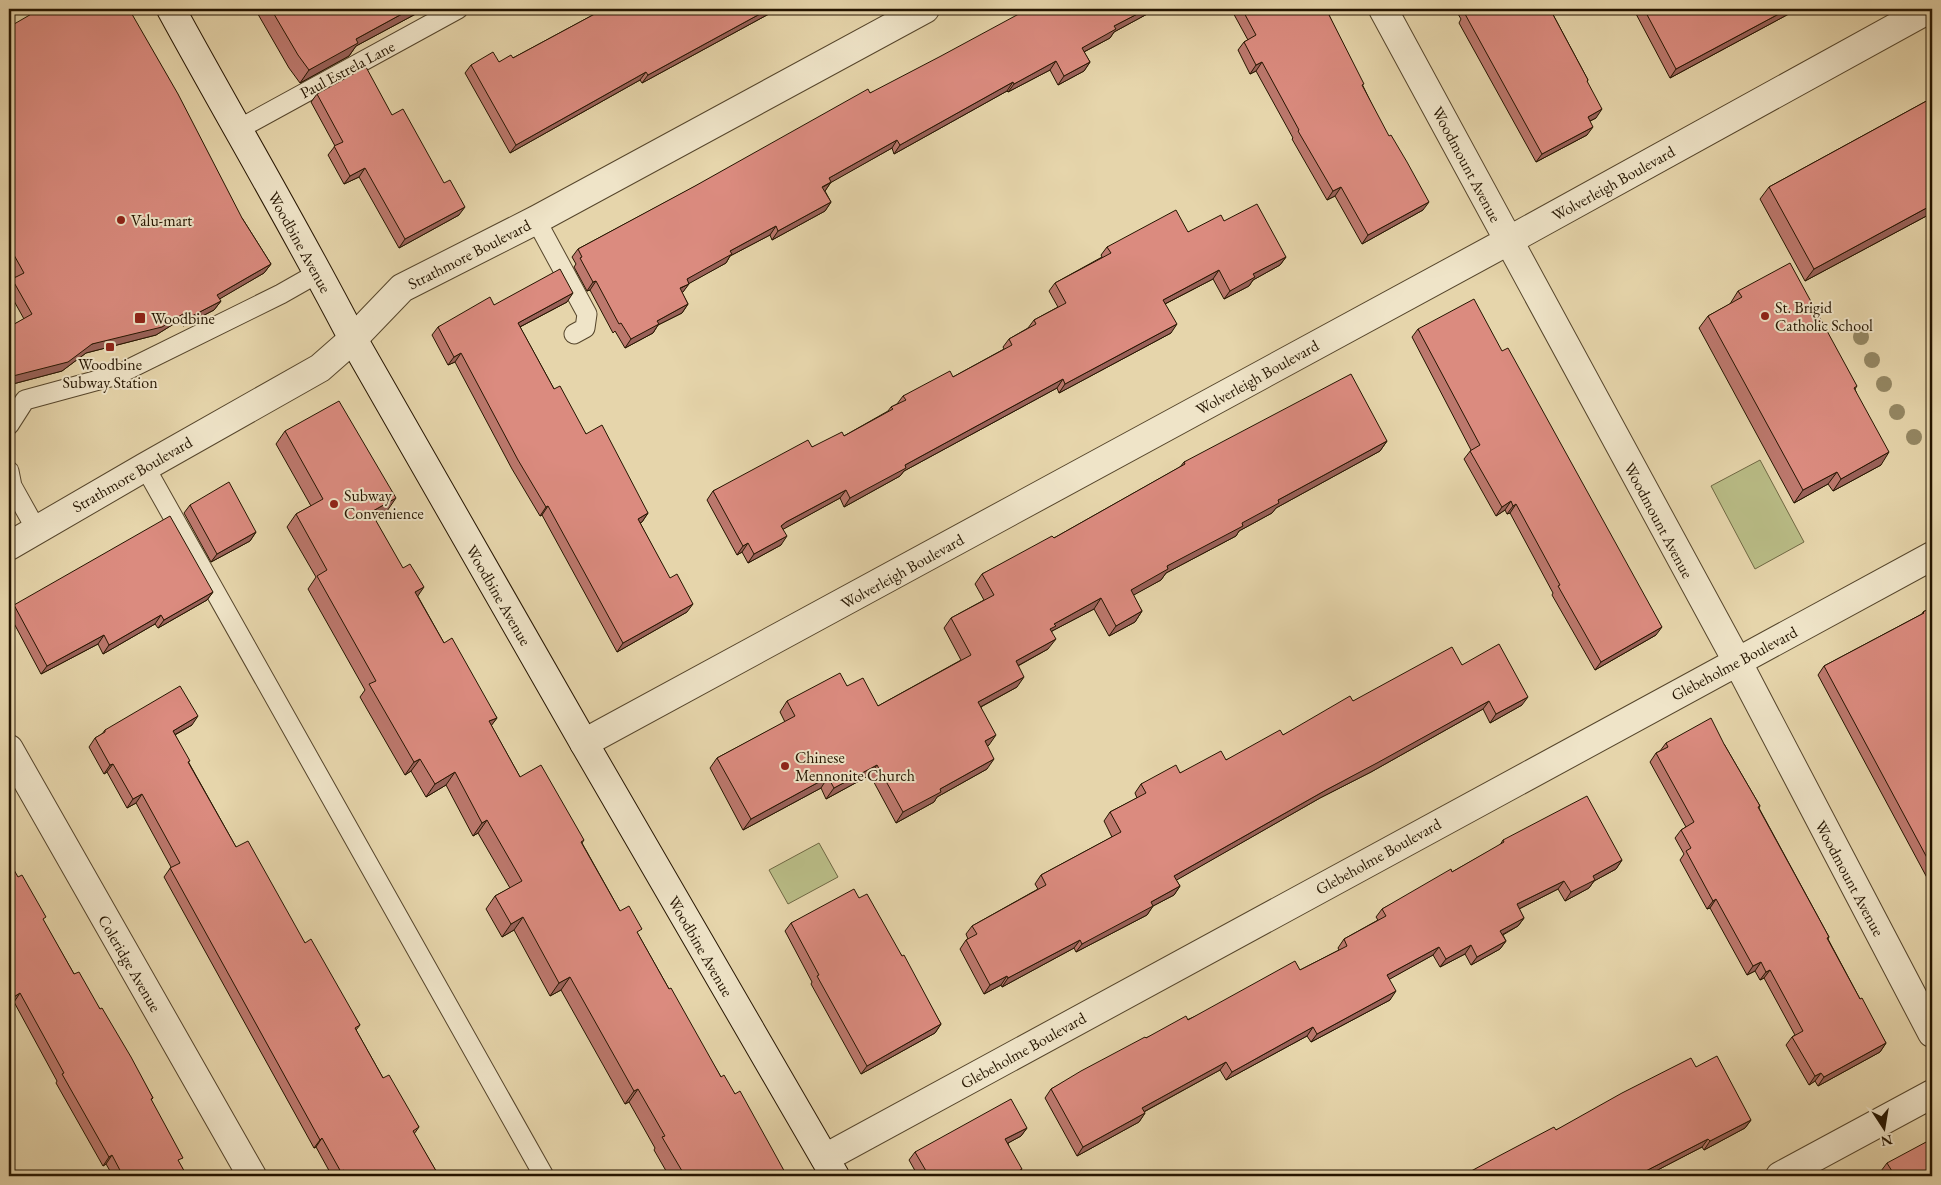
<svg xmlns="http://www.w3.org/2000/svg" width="1941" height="1185" font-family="'EB Garamond',serif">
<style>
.green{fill:#b9bc86;stroke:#6f6843}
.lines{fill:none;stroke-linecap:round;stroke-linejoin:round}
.lane-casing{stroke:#55452b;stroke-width:21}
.street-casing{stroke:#55452b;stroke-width:30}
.secondary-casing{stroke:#251500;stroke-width:30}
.lane{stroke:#efe4c8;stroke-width:19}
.street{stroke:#efe4c8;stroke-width:28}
.secondary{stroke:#efe4c8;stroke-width:28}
.tree{fill:#948763}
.wall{fill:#bc786d;stroke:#251500}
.shaded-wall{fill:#996159;stroke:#251500}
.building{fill:#db8b7f;stroke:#251500}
.poi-dot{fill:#8f2418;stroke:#efe4c8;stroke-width:2}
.labels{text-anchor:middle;stroke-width:4;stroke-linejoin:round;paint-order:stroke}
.street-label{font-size:16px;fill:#251500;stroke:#efe4c8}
.poi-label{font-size:16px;fill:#251500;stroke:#efe4c8;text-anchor:start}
</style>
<rect width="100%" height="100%" fill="#e6d5ab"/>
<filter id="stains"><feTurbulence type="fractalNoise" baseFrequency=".004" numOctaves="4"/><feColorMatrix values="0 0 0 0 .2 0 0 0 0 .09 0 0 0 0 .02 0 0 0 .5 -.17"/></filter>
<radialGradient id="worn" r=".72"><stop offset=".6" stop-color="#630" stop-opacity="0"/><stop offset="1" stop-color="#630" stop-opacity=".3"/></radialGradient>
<!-- green -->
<path class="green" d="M1760,460l44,82 -49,27 -44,-83z
M819,843l19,34 -50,27 -19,-34z"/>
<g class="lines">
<defs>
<path id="lane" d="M237,130l221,-121
M536,220l51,94 -2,14 -11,6
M9,425l16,-25 92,-25 164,-81 37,-21
M145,467l399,709
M9,471l3,15 24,43"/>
<path id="street" d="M1383,9l354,652 195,372
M9,546l136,-79 175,-99 33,-29 49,-51 134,-68 389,-211
M584,743l924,-502 421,-232
M9,749l243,427
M825,1158l1107,-602
M1780,1176l152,-82"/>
<path id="secondary" d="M171,9c60,110 124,218 182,330l231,404 251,433"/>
</defs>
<!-- lane casing -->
<use href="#lane" class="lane-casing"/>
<!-- street casing -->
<use href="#street" class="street-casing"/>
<!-- secondary casing -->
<use href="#secondary" class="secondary-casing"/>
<!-- lane -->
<use href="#lane" class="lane"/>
<!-- street -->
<use href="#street" class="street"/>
<!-- secondary -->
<use href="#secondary" class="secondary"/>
</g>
<!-- trees -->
<g class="tree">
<circle cx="1861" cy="337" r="8"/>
<circle cx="1872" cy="360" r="8"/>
<circle cx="1884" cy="384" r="8"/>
<circle cx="1897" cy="412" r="8"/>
<circle cx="1914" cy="437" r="8"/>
</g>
<!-- wall -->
<path class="wall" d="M255,9h170l-69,37 -7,10 -49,27 -11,-15z
M604,9h174l-136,74 -2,-3 -130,73 -45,-80 6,-8 28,-3 14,-4z
M1231,9h95l37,77 60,124 -61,34 -27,-48 -8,4 -35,-61 1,-1 -37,-67 -6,3 -12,-24 6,-8 4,-2z
M1455,9h95l38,71 -1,2 9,36 -6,3 -3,14 -51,27 -77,-139 2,-4z
M1637,9h161l-128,69 -35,-66z
M1149,13l-35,19 -4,6 -26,14 6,10 -6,9 -26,14 -8,-15 -42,22 -1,-1 -113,63 -2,-6 -61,34 -6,9 6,11 -6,9 -53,29 -2,-5 -40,21 -4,7 -37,20 -7,10 6,11 -6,9 -24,12 -5,8 -28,15 -10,-17 -2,2 -23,-43 -3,1 -13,-24 2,-3 -4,-7 6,-8 292,-156z
M9,27l233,191 29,46 -7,9 -45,26 2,2 -7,9 -31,16 -3,-6 -24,15 -70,18 -24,18 -53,14v-58l15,-8 -15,-27v-8l3,-5 3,-2 -6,-11z
M317,94l75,21 67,100 -60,33 -40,-71 -15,7 -16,-29 7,-9 -24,-44z
M1932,98v115l-127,68 -45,-82 9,-12z
M1224,221l62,36 -6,8 -27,15 -4,6 -25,13 -11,-20 -48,25 6,29 -112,60 -2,-5 -153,83 -4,5 -56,31 -4,-9 -57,31 -2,16 -33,18 -6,-11 -5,3 -30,-55 6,-9 99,-44 32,-11 44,-25 3,-4 6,-3 6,-8 50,-19 51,-28 -1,-2 6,-8 19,-11 6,-8 24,-13 -9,-16 6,-8 47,-26 -1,-2 6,-8 81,-15z
M1738,291l119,95 -2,3 26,76 -48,26 -5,-7 -34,19 -95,-175 9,-12 22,-12z
M567,302l-47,25 34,62 32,45 62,79 -6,9 -2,1 47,89 -70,40 -75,-137 -2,1 -28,-47 -57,-107 -7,3 -16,-30 6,-8 56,-22z
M1418,329l238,306 -61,35 -43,-75 1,-2 -43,-80 -3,1 -2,-4 -9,6 -32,-57 7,-9 -59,-113z
M285,431l102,80 -13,7 70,125 53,75 -6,7 29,52 64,63 -2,3 38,68 18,23 31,55 52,88 14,17 52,82h-118l-15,-26 1,-2 -26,-46 -4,2 -64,-114 -11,6 -36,-66 -12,7 -16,-28 9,-13 15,-8 -32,-55 -5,3 -27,-51 -20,12 -15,-26 -6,4 -45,-78 5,-7 -57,-101 8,-12 -29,-50 9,-13 15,-8 -35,-62z
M1387,441l-7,10 -104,57 -4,5 -33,18 -3,5 -70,37 -5,7 -28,15 9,16 -7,11 -26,14 -15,-27 -42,22 -4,18 -30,17 -1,21 -36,20 8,38 -2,1v23l-50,28 -3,5 -38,21 -26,-48 -44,24 -5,-11 -78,42 -33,-62 7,-10 68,-36 -5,-10 7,-11 60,-15 31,20 83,-46 -17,-32 7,-10 33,-18 -9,-16 7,-10 72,-36 126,-71 4,-5z
M190,505l66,27 -6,9 -39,21 -27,-49z
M213,592l-6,8 -49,28 -3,-4 -52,30 -5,-10 -57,30 -32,-60v-1l5,-8z
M1932,607v280l-114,-212 6,-9 98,-52 1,-2z
M1462,665l60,40 -32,18 -7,-14 -112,63 -51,26 -144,82 4,6 -6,9 -21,11 -6,9 -71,37 -2,-4 -72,39 -1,-2 -17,9 -24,-45 6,-9 2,-1 -2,-5 6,-8 66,-37 -3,-5 6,-9 71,-38 -8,-16 6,-9 27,-14 -2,-5 6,-9 85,-24 57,-25 70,-34z
M192,725l-17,10 14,28 47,84 69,96 55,82 -4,5 27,48 36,49 -5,7 25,42h-107l-16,-29 -2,1 -150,-271 7,-10 -35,-64 -9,5 -20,-36 -3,2 -15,-27 6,-9 7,-4 3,-4z
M1666,743l58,1 36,62 -1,2 70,129 -1,2 32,60 26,44 -6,9 -62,34 -3,-5 -6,4 -23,-40 6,-8 3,-2 -31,-57 -4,2 -5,-9 -8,4 -37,-67 -3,1 -27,-49 4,-6 -9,-16 6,-8 5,-3 -36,-65 6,-9 4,-2z
M1503,840l119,20 -6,9 -22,12 -5,7 -24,13 -7,-12 -39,20 5,9 -6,8 -15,9 3,6 -6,8 -29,16 -6,-11 -25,13 -7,-12 -44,24 1,21 -79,42 -4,-6 -81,44 -6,-10 -76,42 1,1 -6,9 -62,34 -32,-58 6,-9 95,-51 154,-68 39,-20 -1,-2 6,-9 34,-19 -2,-3 6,-8 70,-37 48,-27z
M18,877l56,97 26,35 53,89 -2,2 28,63 8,13h-74l-7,-12 -3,2 -47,-83 1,-2 -43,-79z
M859,898l43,58 39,68 -6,9 -74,41 -50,-90 1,-2 -27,-51 6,-8z
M1696,1067l55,53 -6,8 -41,22 -2,-3 -56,29 -90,-46z
M1027,1128l-6,8 -13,7 9,33h-99l-9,-16 6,-8z
M1887,1163l45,13h-48l-3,-5z"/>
<!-- shaded-wall -->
<path class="shaded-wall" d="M411,9h14l-69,37 -7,10 -49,27 9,-13 47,-31z
M769,9h9l-136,74 6,-8z
M1147,9h5l-3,4 -35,19 -4,6 -34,18 6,-8 32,-22z
M1788,9h10l-128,69 6,-9z
M1056,61l-6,9 -42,22 6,-8z
M1090,62l-6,9 -26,14 6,-9z
M1262,62l-6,9 -6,3 6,-9z
M646,72l-6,8 -130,73 6,-8z
M1013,82l-6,9 -113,63 6,-9z
M1602,109l-6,9 -14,7 6,-8z
M1593,127l-6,8 -51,27 6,-8z
M897,140l-5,8 -69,39 6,-9z
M365,168l-6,9 -15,7 6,-8z
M831,182l-6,9 -9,5 6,-9z
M1341,187l-6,9 -8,4 6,-9z
M831,202l-6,9 -53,29 6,-9z
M1429,202l-6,8 -61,34 6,-9z
M1932,205v8l-127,68 9,-12z
M465,207l-6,8 -60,33 6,-9z
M776,226l-6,9 -40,21 -4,7 -45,25 6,-9 43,-28z
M1286,257l-6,8 -27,15 -4,6 -25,13 6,-8 23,-17z
M271,264l-7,9 -53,31 6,-9z
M1219,270l-6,9 -56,29 6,-8z
M596,281l-6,9 -3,1 6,-9z
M689,284l-6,8 -9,5 6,-9z
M573,293l-6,9 -55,29 6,-8z
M221,301l-7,9 -31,16 7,-9z
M688,304l-6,9 -24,12 -5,8 -28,15 6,-9 26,-18z
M186,312l-6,8 -24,15 -70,18 -24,18 -53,14v-8l83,-33z
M1177,324l-6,9 -112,60 6,-9z
M461,353l-6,9 -7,3 6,-8z
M1063,379l-6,9 -153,83 -4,5 -56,31 6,-9 55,-33z
M1387,441l-7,10 -104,57 -4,5 -33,18 -3,5 -70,37 -5,7 -38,21 8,-11 36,-24 111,-66z
M1889,452l-8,13 -48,26 8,-12z
M1837,472l-9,12 -34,19 9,-13z
M846,490l-6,8 -60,33 1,-5 5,-4z
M396,498l-9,13 -25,14 9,-13z
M1511,501l-6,9 -9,6 6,-9z
M1516,504l-6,9 -3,1 6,-8z
M548,506l-6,9 -2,1 6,-9z
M648,513l-6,9 -10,5 6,-8z
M256,532l-6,9 -39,21 6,-8z
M787,536l-6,9 -33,18 6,-9z
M748,543l-6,9 -5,3 6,-9z
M424,587l-9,13v-8z
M213,592l-6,8 -49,28 6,-8z
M1101,598l-7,11 -42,22 -9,8 11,-15z
M693,604l-6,8 -70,40 6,-9z
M1142,611l-7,11 -26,14 7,-10z
M161,615l-6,9 -52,30 6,-9z
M1662,627l-6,8 -61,35 6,-8z
M104,635l-6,9 -57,30 6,-8z
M1056,639l-8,10 -40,22 8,-10z
M1024,677l-7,10 -46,25 7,-10z
M1528,697l-6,8 -32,18 6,-9z
M1489,701l-6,8 -112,63 -51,26 -152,87 6,-9 152,-86z
M198,716l-6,9 -25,14 6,-8z
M497,718l-9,12 1,-9z
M996,735l-7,10 -12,7 8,-11z
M420,759l-9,12 -6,4 9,-13z
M994,759l-7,10 -50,28 -3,5 -38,21 7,-11 37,-23z
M113,764l-6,8 -3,2 6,-9z
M877,765l-7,10 -44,24 8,-11z
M455,772l-9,13 -20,12 9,-13z
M828,777l-7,11 -78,42 8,-11z
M142,794l-6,9 -9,5 6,-9z
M487,820l-9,13 -5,3 9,-13z
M1622,860l-6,9 -22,12 -5,7 -24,13 6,-9 22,-16z
M1564,881l-6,8 -47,24 6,-9z
M1180,886l-6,9 -21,11 -6,9 -71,37 6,-8 69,-42z
M1716,899l-6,9 -3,1 6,-8z
M523,917l-9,13 -12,7 9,-13z
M1524,918l-6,8 -24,13 6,-8z
M1080,940l-6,8 -72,39 6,-9z
M1506,941l-6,8 -29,16 6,-8z
M1471,945l-6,9 -25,13 6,-8z
M1439,947l-6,8 -52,29 6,-9z
M1761,962l-6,9 -8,4 6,-9z
M1770,970l-6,8 -4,2 6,-8z
M1007,976l-6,9 -17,9 6,-9z
M570,977l-9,13 -11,6 9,-13z
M1396,991l-6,9 -79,42 6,-8z
M20,993l-6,9 -5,3v-5z
M941,1024l-6,9 -74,41 6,-8z
M1313,1027l-6,9 -81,44 6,-8z
M1886,1043l-6,9 -62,34 6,-9z
M1226,1062l-6,8 -84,46 6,-8z
M1821,1073l-6,8 -6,4 6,-9z
M638,1089l-9,13 -4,2 9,-13z
M1145,1113l-6,9 -62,34 6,-9z
M1751,1120l-6,8 -41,22 6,-9z
M1027,1128l-6,8 -22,12 6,-9z
M322,1138l-6,9 -2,1 6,-8z
M1708,1139l-6,8 -56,29h-10z
M112,1155l-6,9 -3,2 6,-9z
M1022,1169l-5,7h-8z
M344,1170l-5,6h-1l3,-4z"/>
<!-- building -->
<path class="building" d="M40,9h89l49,85 64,124 29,46 -54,31 4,6 -31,16 -4,-5 -24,15 -70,17 -24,18 -59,15v-50l23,-13 -20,-35 12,-6 -15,-27v-219z
M271,9h140l-55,30 2,4 -49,27 -11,-15z
M604,9h165l-121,66 -2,-3 -130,73 -45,-80 22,-13 6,10 12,-7 2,3z
M1028,9h119l-33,17 2,3 -34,19 8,14 -26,14 -8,-15 -42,23 -1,-2 -113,63 -3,-5 -68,38 2,4 -9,5 9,15 -53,29 -2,-5 -46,25 2,3 -45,25 2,5 -9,4 8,16 -31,17 2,3 -28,15 -10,-16 -2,1 -23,-43 -3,1 -13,-24 2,-1 -4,-8 117,-63 173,-97 2,4 71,-37z
M1242,9h84l38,75 -2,1 27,51 2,-1 16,27 22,40 -61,33 -27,-48 -8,4 -35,-60 1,-1 -37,-68 -6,3 -12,-23 12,-7z
M1466,9h84l38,71 -1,1 15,28 -14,8 5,10 -51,27 -77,-140 3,-2z
M1644,9h144l-112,60z
M366,67l26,48 11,-6 41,74 6,-3 15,27 -60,32 -40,-71 -15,8 -16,-30 9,-4 -26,-48z
M1932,98v107l-118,64 -45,-82z
M1257,204l29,53 -33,17 2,3 -25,14 -11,-21 -56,30 14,24 -112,60 -2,-5 -158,86 1,3 -56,30 -4,-8 -60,32 -5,4 6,10 -33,18 -6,-11 -5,3 -30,-55 95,-51 4,7 30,-15 2,4 49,-27 -2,-2 15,-7 -3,-4 47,-25 3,6 59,-32 -3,-6 27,-15 -2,-4 32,-17 -11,-20 56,-30 -4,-6 69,-37 12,22 33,-17 3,6z
M1790,263l67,123 -3,2 35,64 -48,27 -4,-7 -34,18 -95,-174 34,-19 -4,-6z
M560,269l13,24 -55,30 36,66 6,-3 26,48 16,-9 46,88 -10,6 32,59 7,-4 16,30 -70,39 -75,-137 -2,1 -28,-47 -57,-107 -7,4 -16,-30 52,-30 4,8z
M1474,299l28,52 6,-3 154,279 -61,35 -43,-76 2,-1 -44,-81 -3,2 -2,-5 -9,6 -32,-56 10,-6 -62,-116z
M1351,374l36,67 -109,59 1,3 -37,20 1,3 -76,40 1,3 -37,21 11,21 -26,15 -15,-28 -47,26 2,2 -6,3 6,10 -40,22 8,16 -46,25 18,33 -11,6 9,18 -54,30 1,3 -38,20 -26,-47 -43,23 -6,-11 -77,42 -34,-61 78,-42 -8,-15 53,-28 7,13 16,-8 15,28 93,-51 -20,-37 43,-23 -12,-21 70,-38 2,2 131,-74 -1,-2z
M339,401l57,97 -25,14 32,56 7,-4 14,23 -9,5 29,51 8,-5 45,80 -8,3 31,56 21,-12 43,75 -3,2 39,69 9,-5 13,23 -5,3 32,57 2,-1 50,89 3,-2 11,19 5,-3 47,85h-89v-1l-3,1h-10l-23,-39 3,-1 -27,-47 -4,2 -64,-114 -11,6 -36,-66 -12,7 -16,-28 27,-15 -35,-61 -5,3 -27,-51 -20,12 -15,-25 -6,3 -45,-78 7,-3 -59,-105 10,-6 -31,-56 27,-15 -38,-68z
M229,482l27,50 -39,22 -27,-49z
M170,516l43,76 -49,28 -3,-5 -52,30 -5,-10 -57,31 -33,-61z
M1932,607v260l-108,-201 100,-53 -1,-1z
M1499,644l29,53 -32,17 -7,-13 -112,62 -51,27 -152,86 6,10 -29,16 2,4 -71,38 -2,-4 -72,38 -1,-2 -17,9 -24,-45 11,-6 -5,-8 74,-41 -5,-10 80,-43 -11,-20 36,-19 -5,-9 35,-19 4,8 41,-22 5,9 54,-30 3,5 67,-39 3,5 99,-54 10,18z
M180,686l18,30 -25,15 17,30 -2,1 48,85 12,-6 57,102 6,-4 49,86 -5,3 28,50 6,-3 30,52 -6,4 26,45h-92l-3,-6 -3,2 -19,-34 -2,2 -150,-272 10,-5 -38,-69 -9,5 -20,-35 -3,1 -15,-27 10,-6v-2z
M1711,718l13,26 36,62 -2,1 71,130 -2,1 33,61 2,-1 24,45 -62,34 -3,-4 -6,3 -23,-39 11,-6 -33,-61 -4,2 -5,-10 -8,4 -37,-67 -3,2 -27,-50 5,-3 -10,-18 13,-8 -38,-69 12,-6 -2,-4z
M1587,796l35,64 -29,16 2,4 -24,12 -7,-11 -47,23 7,14 -24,13 6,10 -29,16 -6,-12 -25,14 -7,-12 -52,28 9,16 -79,43 -4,-7 -81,45 -6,-10 -84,46 3,5 -62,34 -32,-58 30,-18 64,-34 1,1 40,-22 2,4 107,-59 5,9 47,-24 -3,-7 42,-23 -4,-7 69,-40 1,3 52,-30 -1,-2z
M9,861l9,16 4,-2 24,42 -3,2 31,55 5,-2 21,37 2,-1 29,49 22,41 -2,1 32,59 -5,2 9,16h-64l-11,-21 -3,2 -47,-83 2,-1 -44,-80 -11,7z
M854,889l5,9 8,-4 35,62 2,-1 37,69 -74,42 -50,-90 2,-1 -28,-52z
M1717,1056l34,64 -41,21 -2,-2 -72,37h-174l35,-19 57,-30 2,3 66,-37 69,-35 5,9z
M1011,1099l16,29 -22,11 17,30 -12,7h-81l-14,-24z
M1928,1141l4,8v27h-37l-8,-13z"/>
<!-- markers -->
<g class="poi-dot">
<circle cx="121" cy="220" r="5"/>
<circle cx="1765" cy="316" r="5"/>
<rect x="134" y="312" width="12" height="12" rx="2.5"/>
<rect x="105" y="342" width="10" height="10" rx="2.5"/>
<circle cx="334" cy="504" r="5"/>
<circle cx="785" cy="766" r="5"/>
</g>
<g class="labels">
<!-- street labels -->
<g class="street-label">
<text transform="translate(347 69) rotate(-28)" y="6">Paul Estrela Lane</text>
<text transform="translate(1467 164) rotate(62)" y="6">Woodmount Avenue</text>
<text transform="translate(1613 183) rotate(-29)" y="6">Wolverleigh Boulevard</text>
<text transform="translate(300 242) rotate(61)" y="6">Woodbine Avenue</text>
<text transform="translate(469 254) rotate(-27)" y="6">Strathmore Boulevard</text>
<text transform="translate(1257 377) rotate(-29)" y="6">Wolverleigh Boulevard</text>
<text transform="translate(132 474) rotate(-30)" y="6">Strathmore Boulevard</text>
<text transform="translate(1659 520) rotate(62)" y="6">Woodmount Avenue</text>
<text transform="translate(902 571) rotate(-29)" y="6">Wolverleigh Boulevard</text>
<text transform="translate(499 595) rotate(60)" y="6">Woodbine Avenue</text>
<text transform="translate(1734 663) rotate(-28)" y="6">Glebeholme Boulevard</text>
<text transform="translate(1378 856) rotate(-29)" y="6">Glebeholme Boulevard</text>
<text transform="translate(1850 878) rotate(62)" y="6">Woodmount Avenue</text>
<text transform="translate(701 946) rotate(60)" y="6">Woodbine Avenue</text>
<text transform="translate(130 963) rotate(60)" y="6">Coleridge Avenue</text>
<text transform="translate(1023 1050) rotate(-29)" y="6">Glebeholme Boulevard</text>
</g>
<!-- poi labels -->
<g class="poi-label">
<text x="131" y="226">Valu-mart</text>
<text x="1775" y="313">St. Brigid<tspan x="1775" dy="18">Catholic School</tspan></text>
<text x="151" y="324">Woodbine</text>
<text x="110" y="370" text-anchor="middle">Woodbine<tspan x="110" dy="18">Subway Station</tspan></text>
<text x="344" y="501">Subway<tspan x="344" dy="18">Convenience</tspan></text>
<text x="795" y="763">Chinese<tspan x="795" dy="18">Mennonite Church</tspan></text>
</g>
</g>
<!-- margin -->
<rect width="1941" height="1185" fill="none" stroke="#e6d5ab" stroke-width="30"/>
<rect x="10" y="10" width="1921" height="1165" fill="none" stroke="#251500" stroke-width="2.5"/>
<rect x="15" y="15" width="1911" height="1155" fill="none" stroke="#251500"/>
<!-- north arrow -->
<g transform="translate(1884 1128) rotate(168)" stroke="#efe4c8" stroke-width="4" paint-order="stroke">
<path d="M0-4L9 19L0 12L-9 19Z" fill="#251500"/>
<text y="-8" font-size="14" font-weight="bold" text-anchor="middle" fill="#251500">N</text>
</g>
<rect width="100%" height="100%" filter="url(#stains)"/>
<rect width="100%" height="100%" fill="url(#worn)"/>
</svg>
